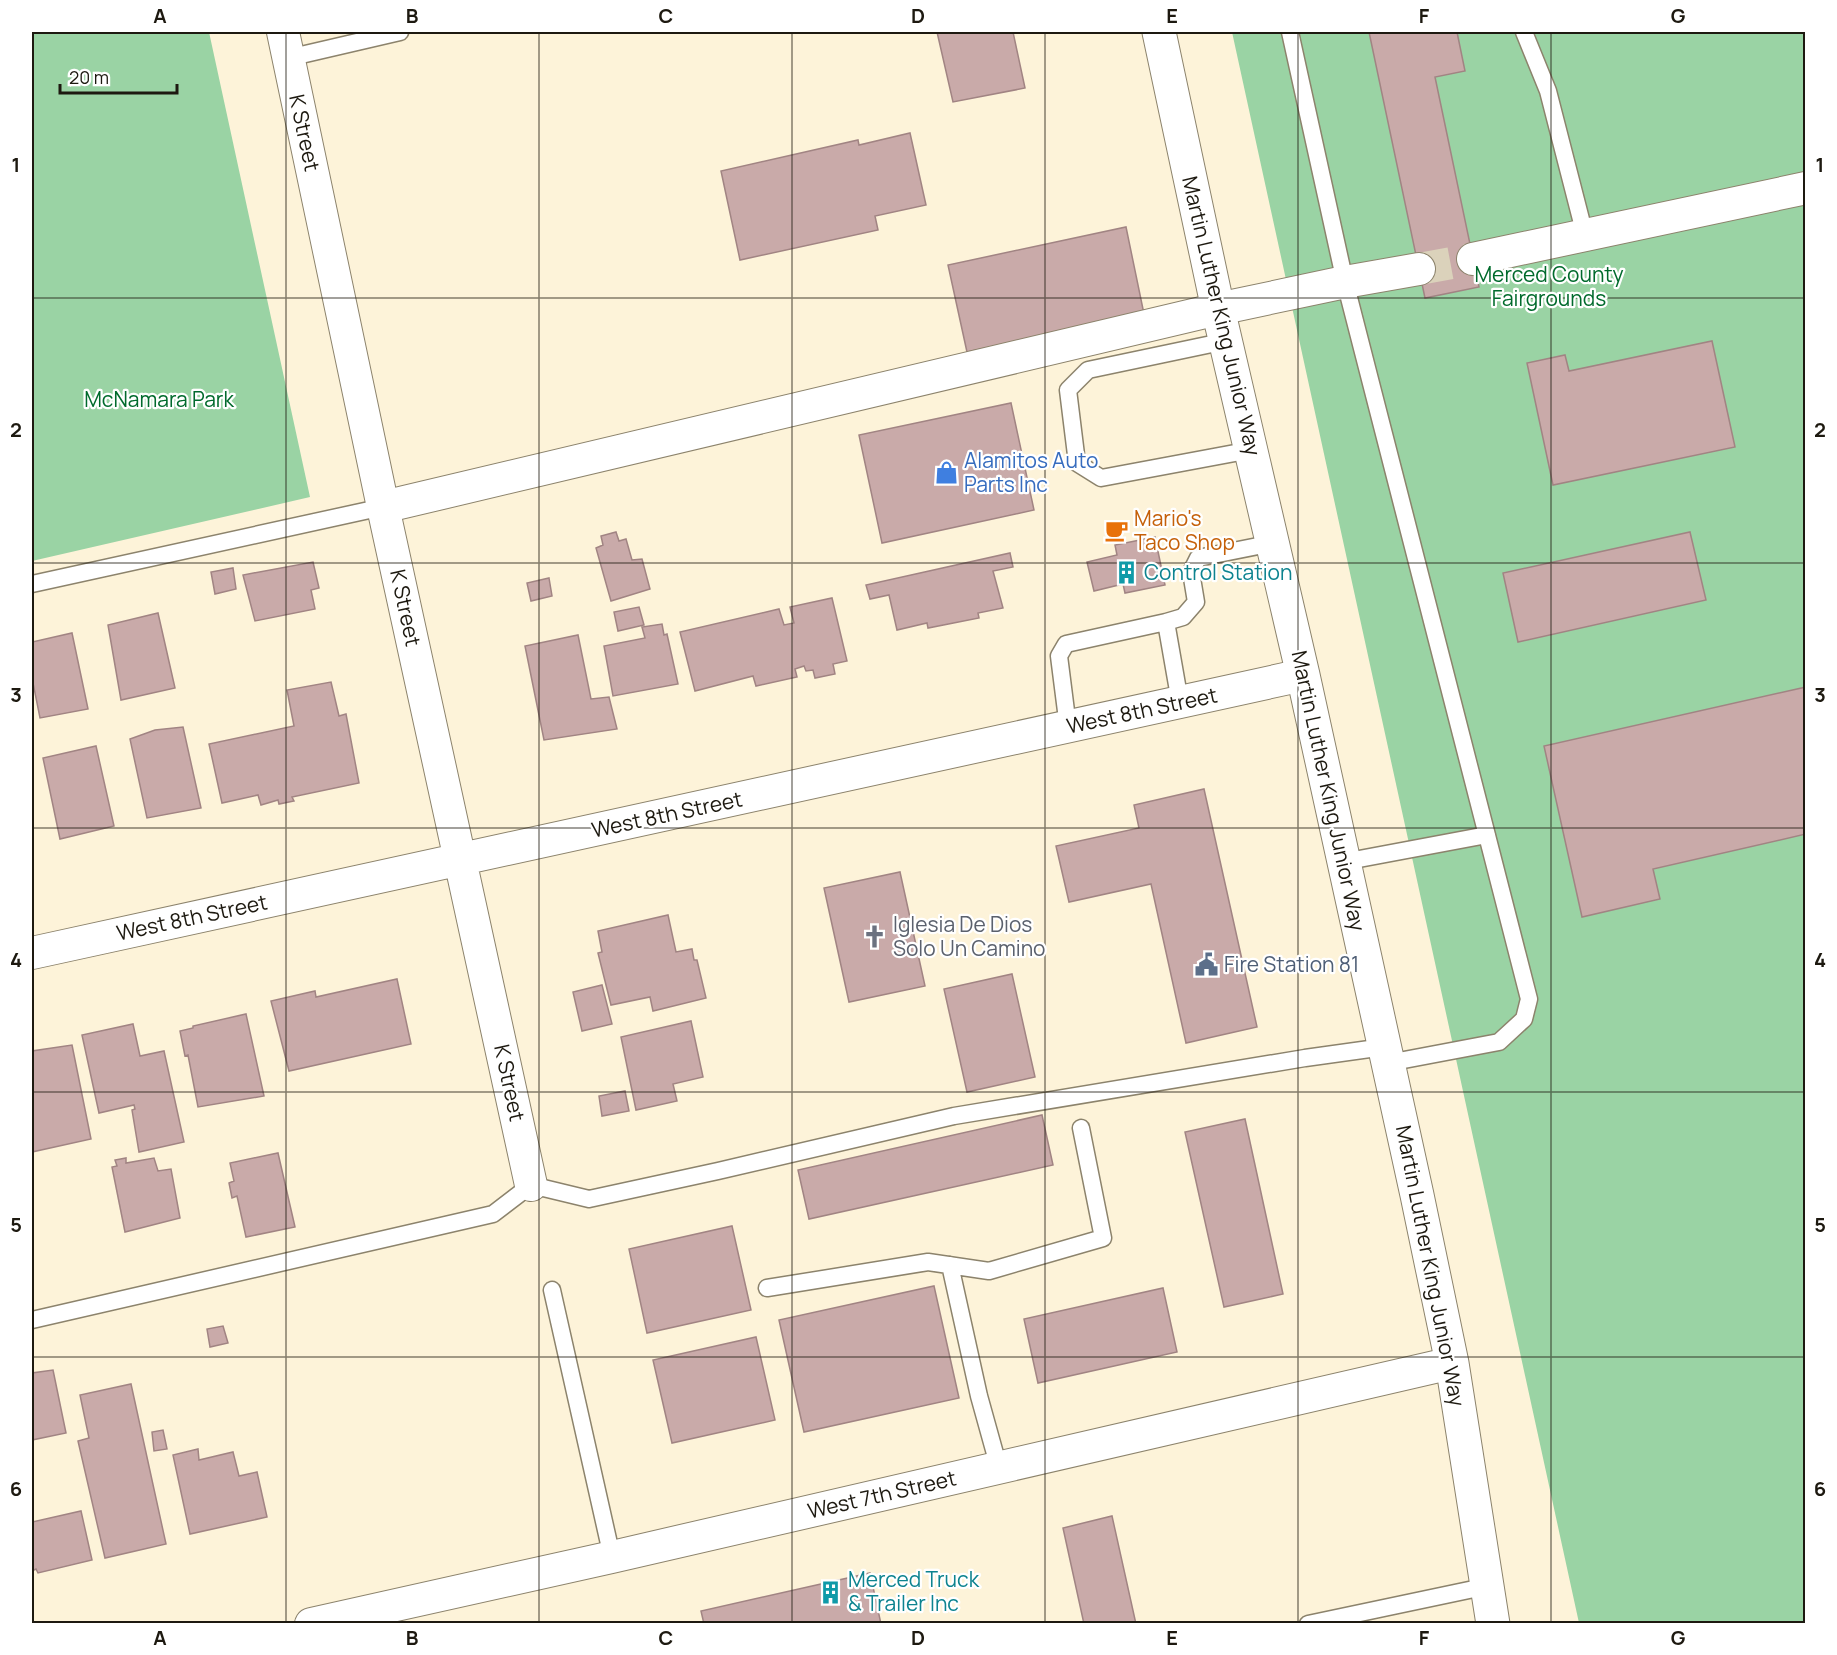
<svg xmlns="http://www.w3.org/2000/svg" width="1837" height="1655" font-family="Manrope,sans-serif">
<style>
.green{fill:#9ad3a4}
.building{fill:#c9aaa9;stroke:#a18483;stroke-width:1.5}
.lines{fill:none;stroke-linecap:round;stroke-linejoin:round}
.minor-tunnel{stroke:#dbd2bb;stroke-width:32;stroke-dasharray:32 16;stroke-linecap:butt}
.service-casing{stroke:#8c836c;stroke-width:19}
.minor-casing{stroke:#8c836c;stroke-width:34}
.trunk-casing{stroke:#8c836c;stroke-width:35}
.service{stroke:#fff;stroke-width:16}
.minor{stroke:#fff;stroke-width:32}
.trunk{stroke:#fff;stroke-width:33}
.grid{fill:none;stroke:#1d1910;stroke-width:1.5;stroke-opacity:0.55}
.labels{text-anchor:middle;stroke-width:4.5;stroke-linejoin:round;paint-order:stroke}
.street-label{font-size:21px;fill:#1d1910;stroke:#fff}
.park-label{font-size:21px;fill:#006a2c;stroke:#fff}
.shop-label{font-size:21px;fill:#366cbe;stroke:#fff;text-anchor:start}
.food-label{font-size:21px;fill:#c56008;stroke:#fff;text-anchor:start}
.culture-label{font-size:21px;fill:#0d838f;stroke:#fff;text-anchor:start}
.worship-label{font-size:21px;fill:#5b616d;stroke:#fff;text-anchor:start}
.service-label{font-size:21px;fill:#4e5e75;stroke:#fff;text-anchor:start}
.neatline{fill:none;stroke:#1d1910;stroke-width:2}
.grid-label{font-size:20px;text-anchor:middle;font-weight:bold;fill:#1d1910}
</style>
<rect width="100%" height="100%" fill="#fdf3d9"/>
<!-- green -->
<path class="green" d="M32,32h177l101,465 -278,64z
M1232,32h573v1591h-226z"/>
<!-- building -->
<path class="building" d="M937,32h76l12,56 -72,14z
M1369,32h88l8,39 -30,6 44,210 -54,11z
M910,133l16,72 -51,11 3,14 -138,30 -19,-89 137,-31 1,5z
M1126,227l18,87 -177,38 -19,-87z
M1712,341l23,106 -182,38 -26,-122 38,-8 4,16z
M1011,403l23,107 -152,33 -23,-108z
M616,532l3,9 7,-2 6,21 10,-1 8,30 -39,12 -15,-53 7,-3 -2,-9z
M1690,532l16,68 -188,42 -15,-69z
M1155,537l10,48 -40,8 -2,-9 -29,7 -7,-29 30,-7 -2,-10z
M1010,553l3,14 -20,4 10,37 -25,5 1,5 -51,10 -1,-5 -30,7 -8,-35 -19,4 -4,-14z
M313,562l6,26 -8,2 4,19 -60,12 -12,-46z
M233,568l3,21 -21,5 -4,-22z
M549,578l3,18 -21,5 -4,-18z
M832,598l15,63 -14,3 2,10 -20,4 -2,-8 -7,1 -2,-5 -9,3 2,8 -41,9 -3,-10 -58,15 -15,-59 99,-23 5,16 10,-2 -4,-16z
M639,607l5,18 -26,6 -4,-19z
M158,613l17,75 -54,12 -13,-75z
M662,624l2,11 3,-1 11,50 -65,12 -9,-50 41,-8 -3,-11z
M72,633l16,76 -48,9 -8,-40v-36z
M578,635l13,64 18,-2 8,32 -73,11 -19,-94z
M331,682l8,34 7,-2 13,69 -67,14 2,4 -15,3 -1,-4 -17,5 -3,-10 -36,8 -13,-59 85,-18 -7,-36z
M1806,687v147l-153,35 7,30 -78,18 -38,-171z
M183,727l18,81 -54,10 -17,-79 25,-9z
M96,746l18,80 -54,13 -17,-81z
M1204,789l53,238 -71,16 -35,-159 -82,18 -13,-56 83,-18 -5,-23z
M900,872l25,114 -76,16 -25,-114z
M668,915l8,37 16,-3 2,11h3l9,38 -53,13 -3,-14 -39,8 -13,-52 4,-1 -4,-21z
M1012,974l23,103 -68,15 -23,-103z
M397,979l14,65 -122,27 -18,-70 44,-10 1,6z
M602,985l10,39 -30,7 -9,-39z
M246,1014l18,82 -66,11 -10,-52 -3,1 -5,-25 13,-3v-2z
M691,1021l12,56 -30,7 4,17 -41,9 -15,-73z
M133,1024l7,32 24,-5 20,91 -45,10 -7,-42 3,-1 -1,-4 -35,8 -17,-78z
M72,1045l19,94 -59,13v-101z
M625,1091l4,20 -27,5 -3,-20z
M1042,1115l11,50 -244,54 -11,-49z
M1245,1119l38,175 -59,13 -39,-175z
M278,1153l17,74 -49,10 -9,-41 -5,2 -3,-15 5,-2 -4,-18z
M126,1158v5l28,-5 4,13 13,-2 9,49 -55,14 -13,-65 5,-1 -2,-6z
M732,1226l19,84 -104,23 -18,-84z
M934,1286l25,112 -155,34 -25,-112z
M1163,1288l14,64 -139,31 -14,-64z
M223,1326l5,17 -18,4 -3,-18z
M756,1337l19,83 -103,23 -19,-83z
M53,1370l13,63 -34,7v-67z
M131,1384l35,160 -61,14 -27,-117 11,-3 -9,-43z
M163,1430l4,19 -13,2 -2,-19z
M198,1449l1,11 34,-8 6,24 18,-4 10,45 -77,17 -17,-79z
M81,1511l11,49 -54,13 -2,-4 -4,2v-49z
M1112,1516l24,108h-52l-21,-96z
M870,1573l11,51h-177l-3,-13z"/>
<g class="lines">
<!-- minor-tunnel -->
<path class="minor-tunnel" d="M1419,269l54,-10"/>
<defs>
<path id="service" d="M1290,32l55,250 184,717 -5,20 -25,23 -111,21
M1524,32l24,59 37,144
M288,58l112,-26
M1226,341l-138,29 -20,20 9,73 24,15 150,-28
M32,584l351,-77
M1166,622l17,-5 13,-15 -5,-30 7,-14 75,-15
M1068,727l-9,-71 7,-12 100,-22 14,80
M1343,862l144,-27
M950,1265l29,131 20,72
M767,1288l161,-26 61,9 114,-33 -22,-110
M552,1290l60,267
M32,1320l461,-106 38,-29 58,14 129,-28 236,-55 351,-58 79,-11
M1308,1624l180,-38"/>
<path id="minor" d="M283,32l100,475 148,678
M1473,259l333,-71
M383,507l835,-198 127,-27 74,-13
M32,953l1271,-278
M311,1624l301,-67 840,-194"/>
<path id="trunk" d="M1159,32l59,277 85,366 114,520 35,168 41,261"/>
</defs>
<!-- service casing -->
<use href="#service" class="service-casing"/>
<!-- minor casing -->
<use href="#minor" class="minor-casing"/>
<!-- trunk casing -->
<use href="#trunk" class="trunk-casing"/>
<!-- service -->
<use href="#service" class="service"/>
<!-- minor -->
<use href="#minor" class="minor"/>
<!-- trunk -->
<use href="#trunk" class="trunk"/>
</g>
<!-- grid -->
<path class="grid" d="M286,32v1592M539,32v1592M792,32v1592M1045,32v1592M1298,32v1592M1551,32v1592M32,298h1774M32,563h1774M32,828h1774M32,1092h1774M32,1357h1774"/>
<!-- icons -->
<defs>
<symbol id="shop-bare" viewBox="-9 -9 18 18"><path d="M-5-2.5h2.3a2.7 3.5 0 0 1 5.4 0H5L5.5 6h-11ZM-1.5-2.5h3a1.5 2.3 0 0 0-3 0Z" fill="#3f7fe0" stroke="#fff" stroke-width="2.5" paint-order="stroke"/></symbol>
<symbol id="cafe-bare" viewBox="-9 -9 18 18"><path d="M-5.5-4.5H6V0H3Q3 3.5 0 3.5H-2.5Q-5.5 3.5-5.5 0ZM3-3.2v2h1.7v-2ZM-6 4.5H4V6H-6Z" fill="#e8710a" stroke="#fff" stroke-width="2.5" paint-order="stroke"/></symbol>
<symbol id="building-bare" viewBox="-9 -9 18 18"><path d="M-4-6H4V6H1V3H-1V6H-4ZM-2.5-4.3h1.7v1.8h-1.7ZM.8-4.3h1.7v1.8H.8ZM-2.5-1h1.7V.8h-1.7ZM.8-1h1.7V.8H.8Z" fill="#0f9aa8" stroke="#fff" stroke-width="2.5" paint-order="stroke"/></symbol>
<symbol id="church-bare" viewBox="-9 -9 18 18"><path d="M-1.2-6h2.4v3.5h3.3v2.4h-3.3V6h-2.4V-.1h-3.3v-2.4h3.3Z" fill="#6b7280" stroke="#fff" stroke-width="2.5" paint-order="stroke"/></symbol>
<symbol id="civic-bare" viewBox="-9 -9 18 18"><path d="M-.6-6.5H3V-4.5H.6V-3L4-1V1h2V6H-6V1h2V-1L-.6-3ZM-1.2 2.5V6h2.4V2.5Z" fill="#5c6f8a" stroke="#fff" stroke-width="2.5" paint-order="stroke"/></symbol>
</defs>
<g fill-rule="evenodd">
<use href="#shop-bare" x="930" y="456" width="33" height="33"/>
<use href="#cafe-bare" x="1100" y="514" width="33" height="33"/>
<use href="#building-bare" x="1110" y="556" width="33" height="33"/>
<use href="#church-bare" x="858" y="920" width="33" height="33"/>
<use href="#civic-bare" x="1190" y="948" width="33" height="33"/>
<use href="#building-bare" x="814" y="1576" width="33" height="33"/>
</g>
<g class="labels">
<!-- street labels -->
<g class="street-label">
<text transform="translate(304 133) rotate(78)" y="7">K Street</text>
<text transform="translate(1221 316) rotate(77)" y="7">Martin Luther King Junior Way</text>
<text transform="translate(405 608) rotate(78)" y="7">K Street</text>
<text transform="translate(1142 711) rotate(-12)" y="7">West 8th Street</text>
<text transform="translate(1328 791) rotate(78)" y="7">Martin Luther King Junior Way</text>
<text transform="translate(667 815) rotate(-12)" y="7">West 8th Street</text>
<text transform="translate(192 918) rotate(-12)" y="7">West 8th Street</text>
<text transform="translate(509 1083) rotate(78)" y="7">K Street</text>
<text transform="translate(1430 1266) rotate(79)" y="7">Martin Luther King Junior Way</text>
<text transform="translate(882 1495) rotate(-13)" y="7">West 7th Street</text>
</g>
<!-- park labels -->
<g class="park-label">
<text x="1549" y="282">Merced County<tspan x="1549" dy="24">Fairgrounds</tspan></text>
<text x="159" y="407">McNamara Park</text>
</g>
<!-- shop labels -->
<g class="shop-label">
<text x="964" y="468">Alamitos Auto<tspan x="964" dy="24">Parts Inc</tspan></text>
</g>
<!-- food labels -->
<g class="food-label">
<text x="1134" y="526">Mario's<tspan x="1134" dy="24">Taco Shop</tspan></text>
</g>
<!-- culture labels -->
<g class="culture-label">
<text x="1144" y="580">Control Station</text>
<text x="848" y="1587">Merced Truck<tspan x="848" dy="24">&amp; Trailer Inc</tspan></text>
</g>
<!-- worship labels -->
<g class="worship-label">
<text x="893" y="932">Iglesia De Dios<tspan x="893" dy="24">Solo Un Camino</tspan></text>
</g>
<!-- service labels -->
<g class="service-label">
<text x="1224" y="972">Fire Station 81</text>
</g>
</g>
<!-- border -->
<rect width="1837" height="1655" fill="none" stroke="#ffffff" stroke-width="66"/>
<!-- scale -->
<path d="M60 84v9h117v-9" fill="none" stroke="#1d1910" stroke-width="3"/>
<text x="69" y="84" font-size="18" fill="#1d1910" stroke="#ffffff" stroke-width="4.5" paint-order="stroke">20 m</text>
<rect x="33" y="33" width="1771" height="1589" class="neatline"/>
<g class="grid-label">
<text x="160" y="23">A</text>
<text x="412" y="23">B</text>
<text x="666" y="23">C</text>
<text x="918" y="23">D</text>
<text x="1172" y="23">E</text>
<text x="1424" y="23">F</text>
<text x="1678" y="23">G</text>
<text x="16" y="172">1</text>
<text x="1820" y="172">1</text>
<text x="16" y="437">2</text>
<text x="1820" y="437">2</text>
<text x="16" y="702">3</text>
<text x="1820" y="702">3</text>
<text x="16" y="967">4</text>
<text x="1820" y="967">4</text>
<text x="16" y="1232">5</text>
<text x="1820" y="1232">5</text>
<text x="16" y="1496">6</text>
<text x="1820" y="1496">6</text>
<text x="160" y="1645">A</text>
<text x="412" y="1645">B</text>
<text x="666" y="1645">C</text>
<text x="918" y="1645">D</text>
<text x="1172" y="1645">E</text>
<text x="1424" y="1645">F</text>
<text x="1678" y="1645">G</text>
</g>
</svg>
